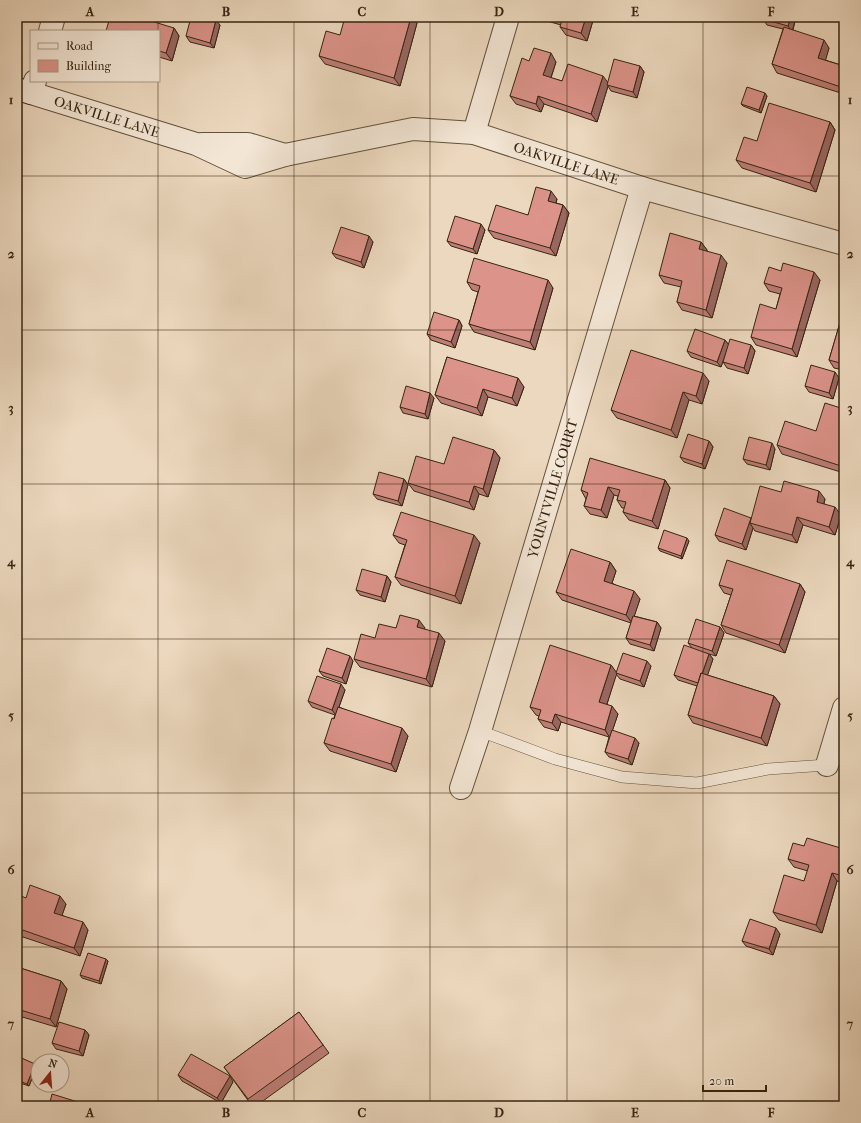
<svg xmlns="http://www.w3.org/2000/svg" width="861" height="1123" font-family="'IM FELL French Canon',serif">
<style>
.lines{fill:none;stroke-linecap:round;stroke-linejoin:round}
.lane-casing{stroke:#64523c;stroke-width:12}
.street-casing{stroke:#64523c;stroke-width:24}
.secondary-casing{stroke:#362511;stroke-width:24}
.lane{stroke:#f3e6d5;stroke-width:11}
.street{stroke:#f3e6d5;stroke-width:22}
.secondary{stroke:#f3e6d5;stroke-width:22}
.wall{fill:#bd7e77;stroke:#362511}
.shaded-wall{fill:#9a6761;stroke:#362511}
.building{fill:#dc938a;stroke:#362511}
.grid{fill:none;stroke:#362511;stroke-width:1;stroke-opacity:0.55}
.labels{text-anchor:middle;stroke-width:4;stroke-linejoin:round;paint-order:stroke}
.street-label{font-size:14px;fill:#362511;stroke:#f3e6d5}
.neatline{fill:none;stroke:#362511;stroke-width:1.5}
.grid-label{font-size:13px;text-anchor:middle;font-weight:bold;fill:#362511}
</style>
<rect width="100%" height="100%" fill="#ecd8be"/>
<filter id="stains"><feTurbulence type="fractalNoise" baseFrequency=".005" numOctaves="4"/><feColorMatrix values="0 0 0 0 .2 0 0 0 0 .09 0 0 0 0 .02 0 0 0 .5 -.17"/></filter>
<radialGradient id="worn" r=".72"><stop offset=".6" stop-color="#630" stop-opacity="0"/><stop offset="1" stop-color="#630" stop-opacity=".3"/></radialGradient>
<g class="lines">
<defs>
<path id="lane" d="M480,731l75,28 67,18 75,6 71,-14 59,-4"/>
<g id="street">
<path d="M50,31l4,-14"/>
<path id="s1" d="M35,81l-4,12 165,51 49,23 40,-12 128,-26 61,4 168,55 202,56"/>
<path d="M474,133l34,-116"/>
<path d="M202,144h46l37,11"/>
<path d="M827,765l17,-57"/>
<path id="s2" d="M461,788l19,-57 162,-543"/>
</g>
<path id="secondary" d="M17,89l14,4"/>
</defs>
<!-- lane casing -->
<use href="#lane" class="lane-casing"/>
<!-- street casing -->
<use href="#street" class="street-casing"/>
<!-- secondary casing -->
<use href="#secondary" class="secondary-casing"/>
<!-- lane -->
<use href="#lane" class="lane"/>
<!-- street -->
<use href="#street" class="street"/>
<!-- secondary -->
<use href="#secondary" class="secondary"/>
</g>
<!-- wall -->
<path class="wall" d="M544,17h50l-7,24 -21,-6 -6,-8 1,-2 -14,-4z
M611,17h15l-2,4z
M764,17h32l-3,13 36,18 -4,12 19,6v28l-67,-21 -5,-9 11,-35 -16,-4 -4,-6z
M417,23l-17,63 -75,-22 -6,-8 21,-21z
M220,25l-6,23 -24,-6 -4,-6z
M174,28l5,8 -7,25 -13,-4v-26z
M529,61l27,1 -5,16 11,3 46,2 32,-17 4,6 -7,26 -26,-7 -3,-5 -11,36 -53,-18 -3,8 -25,-8 -6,-8z
M767,96l-6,17 -18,-7 -2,-2z
M830,122l5,8 -19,62 -74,-24 -6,-8 21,-19z
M557,199l-1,4 7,2 6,8 -13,43 -62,-18 -6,-8 40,-15z
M485,230l-8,24 -26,-8 -4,-5z
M373,242l-9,26 -28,-10 -4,-5z
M701,242l6,8v1l20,12 -15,55 -30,-8 -5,-8 4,-15 -17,-4 -5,-8z
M781,271l39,9 -23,77 -41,-12 -5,-8 25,-28 4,-15 -11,-3 -5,-8z
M467,282l86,6 -18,62 -61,-18 -5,-8 9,-32 -6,-2z
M844,309v61l-10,-2 -5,-8z
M459,320l3,6 -7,22 -24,-8 -4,-6z
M725,340l3,4 23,1 4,6 -7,23 -21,-6 -4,-6 1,-5 -3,10 -30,-10 -4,-6z
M447,357l77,30 -7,19 -29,-9 -6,19 -41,-13 -6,-8z
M839,378l-6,21 -24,-7 -4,-6z
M709,381l-7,23 -13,-4 -12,38 -60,-20 -6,-8z
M434,398l-6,21 -25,-6 -3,-6z
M844,409v64l-62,-19 -5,-9 39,-14z
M709,441l4,6 -8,22 -21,-7 -4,-5z
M775,449l-5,21 -23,-6 -4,-5z
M494,450l6,8 -12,39 -9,-3 -5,16 -60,-19 -6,-8 36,-19z
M404,479l4,6 -6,21 -25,-7 -4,-5z
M665,480l5,8 -12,41 -29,-9 -6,-8 2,-4h-3l-5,-8 1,-4 -4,-1 -7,23 -17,-4 -6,-8 2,-7 -5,-9z
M781,492l44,7 -1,5 17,11 -6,20 -32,-10 -6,18 -42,-12 -2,-3 -7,22 -27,-9 -4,-6 36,-17z
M393,535l87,8 -19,61 -60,-19 -6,-8 10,-32 -6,-2z
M689,541l-7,18 -22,-8 -2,-3z
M610,562l6,9 -4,12 28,16 -6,17 23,6 4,6 -7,23 -24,-7 -4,-6 5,-15 -69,-23 -6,-8z
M387,576l4,6 -6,20 -25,-7 -4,-5z
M800,584l5,8 -20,61 -59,-20 -5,-8 10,-30 -7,-2 -5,-8z
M720,627l4,6 -8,23 -7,-2 4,5 -6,16 67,21 6,8 -13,42 -74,-23 -5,-8 9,-29 -19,-6 -4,-5 18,-27 -4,-5z
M396,628h29l-1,1 21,12 -13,46 -72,-20 -6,-8 21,-21z
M353,661l-7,23 -23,-8 -4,-5z
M611,665l5,8 35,-7 -7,21 -24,-8 -4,-5 -9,30 11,10 -6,17 27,12 -7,22 -23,-8 -4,-5 4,-15 -48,-15 -3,9 -14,-4 -6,-8 1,-3 -3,-1 -6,-8z
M345,690l-6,17 69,29 -12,36 -66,-21 -6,-8 11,-28 -23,-8 -4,-6z
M804,846l40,3v34l-7,-2 -15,52 -43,-13 -6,-8 31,-31 4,-10 -14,-4 -6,-8z
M26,898l40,6 -4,11 26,15 -8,26 -63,-21v-27z
M780,934l-7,21 -27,-9 -4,-5z
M106,959l2,2 -7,23 -19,-6 -2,-3z
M17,967l44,14 6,8 -11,38 -37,-11 -2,-2z
M299,1012l30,41 -73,53h-4l-28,-39z
M85,1030l4,5 -6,21 -27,-7 -4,-6z
M17,1056l20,10 -8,20 -12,-4z
M178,1075l55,7 -12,21 -39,-22z"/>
<!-- shaded-wall -->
<path class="shaded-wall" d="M411,17h2l4,6 -17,63 -6,-8z
M586,17h8l-7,24 -6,-8z
M622,17h4l-2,4z
M791,17h5l-4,15 -4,-6z
M216,20l4,5 -6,23 -4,-5z
M174,28l5,8 -7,25 -6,-8z
M824,40l5,8 -5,18 -6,-8z
M551,53l5,9 -7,21 -6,-8z
M640,66l4,6 -7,26 -4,-6z
M603,76l6,8 -2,1 1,1 -11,36 -6,-8z
M765,93l2,3 -6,17 -2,-3z
M538,96l6,8 -3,8 -5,-8z
M830,122l5,8 -19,62 -6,-9z
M551,191l6,8 -3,10 -6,-8z
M563,205l6,8 -13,43 -6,-8z
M481,224l4,6 -8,24 -4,-5z
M369,236l4,6 -9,26 -3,-6z
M701,242l6,8 -2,7 -6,-8z
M721,255l6,8 -15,55 -6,-8z
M814,272l6,8 -23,77 -5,-8z
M548,280l5,8 -18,62 -5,-8z
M459,320l3,6 -7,22 -4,-6z
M725,340l4,5 -8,22 -4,-5z
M751,345l4,6 -7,23 -4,-6z
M835,372l4,6 -6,21 -4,-6z
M703,373l6,8 -7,23 -6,-8z
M518,378l6,9 -7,19 -5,-8z
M483,389l5,8 -6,19 -5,-8z
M683,392l6,8 -12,38 -6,-8z
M430,393l4,5 -6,21 -3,-5z
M709,441l4,6 -8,22 -3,-5z
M772,443l3,6 -5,21 -4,-5z
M494,450l6,8 -12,39 -5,-8z
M404,479l4,6 -6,21 -4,-5z
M665,480l5,8 -12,41 -6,-8z
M474,486l5,8 -5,16 -5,-8z
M608,487l6,8 -7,23 -6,-8z
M819,491l6,8 -3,11 -5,-8z
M835,507l6,8 -6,20 -6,-8z
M797,517l6,8 -6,18 -5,-8z
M751,518l-1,5 3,5 -7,22 -4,-6z
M474,535l6,8 -19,61 -6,-8z
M687,538l2,3 -7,18 -1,-3z
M610,562l6,9 -6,18 -6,-8z
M387,576l4,6 -6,20 -4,-5z
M800,584l5,8 -20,61 -6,-8z
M634,591l6,8 -8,24 -6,-8z
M419,620l6,8 -3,7 -5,-8z
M657,622l4,6 -7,23 -4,-6z
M720,627l4,6 -8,23 -4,-5z
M439,633l6,8 -13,46 -6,-8z
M709,654l4,5 -10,30 -4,-6z
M350,656l3,5 -7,23 -4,-6z
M647,661l4,5 -7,21 -4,-6z
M611,665l6,8 -12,37 -6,-8z
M341,684l4,6 -9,25 -4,-5z
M774,696l6,8 -13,42 -6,-8z
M612,706l6,8 -8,24 -5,-8z
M555,714l6,8 -3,9 -6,-8z
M402,728l6,8 -12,36 -5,-8z
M635,738l4,5 -7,22 -4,-6z
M844,861v20l-4,-6z
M832,873l5,8 -15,52 -6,-8z
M60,896l6,8 -6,17 -6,-8z
M83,922l5,8 -8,26 -6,-8z
M776,928l4,6 -7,21 -4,-6z
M106,959l2,2 -7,23 -2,-3z
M61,981l6,8 -11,38 -6,-8z
M85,1030l4,5 -6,21 -4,-5z
M35,1064l2,2 -8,20 -2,-2z
M230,1076l3,6 -12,21 -4,-5z"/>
<!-- building -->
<path class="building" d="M110,17h28l36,11 -8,25 -7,-2v-20h-53z
M191,17h15l10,3 -6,23 -24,-7z
M345,17h66l-17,61 -75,-22 7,-25 14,4z
M556,17h30l-5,16 -21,-6 2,-8z
M764,17h27l-3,9 -25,-7z
M784,27l40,13 -6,18 26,8v22l-72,-24z
M534,48l17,5 -8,22 19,6 6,-17 35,12 -12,38 -53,-18 -2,8 -26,-8 12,-38 7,3z
M614,59l26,7 -7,26 -26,-7z
M747,87l18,6 -6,17 -18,-6z
M769,103l61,19 -20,61 -74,-23 8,-23 13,4z
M536,187l15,4 -3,10 15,4 -13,43 -62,-18 8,-25 32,10z
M455,216l26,8 -8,25 -26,-8z
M341,227l28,9 -8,26 -29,-9z
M670,233l31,9 -2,7 22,6 -15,55 -29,-8 5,-21 -23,-6z
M474,258l74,22 -18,62 -61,-18 11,-38 -13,-4z
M783,263l31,9 -22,77 -41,-12 9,-33 16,5 6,-21 -18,-5 5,-16 12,4z
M844,309v55l-15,-4z
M434,312l25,8 -8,22 -24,-8z
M695,329l30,11 -8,22 -30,-11z
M730,339l21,6 -7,23 -21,-6z
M631,350l72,23 -7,23 -13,-4 -12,38 -60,-20z
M447,357l71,21 -6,20 -29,-9 -6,19 -42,-13z
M811,365l24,7 -6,21 -24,-7z
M406,386l24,7 -5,21 -25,-7z
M825,403l19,6v58l-67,-22 8,-24 31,10z
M688,434l21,7 -7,23 -22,-7z
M453,437l41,13 -11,39 -9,-3 -5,16 -61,-19 8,-27 28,8z
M749,437l23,6 -6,22 -23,-6z
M590,458l75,22 -13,41 -29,-9 3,-10 -9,-2 3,-10 -12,-3 -7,23 -17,-4 4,-13 -7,-3z
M379,472l25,7 -6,22 -25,-7z
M784,481l35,10 -2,11 18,5 -6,20 -32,-10 -5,18 -42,-12 10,-37 21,6z
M724,508l27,10 -9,26 -27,-9z
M401,512l73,23 -19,61 -60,-19 12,-37 -14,-5z
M664,530l23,8 -6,18 -23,-8z
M571,549l39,13 -6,19 30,10 -8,24 -70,-23z
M727,560l73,24 -21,61 -58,-20 12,-36 -14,-4z
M362,569l25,7 -6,21 -25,-7z
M400,615l19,5 -2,7 22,6 -13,46 -72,-20 7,-25 14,4 4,-14 17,4z
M633,616l24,6 -7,23 -24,-7z
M696,619l24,8 -8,24 -24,-8z
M550,645l61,20 -12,37 13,4 -7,24 -50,-16 -3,9 -14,-4 3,-9 -11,-3z
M684,645l25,9 -7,20 -1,-1 -3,10 -24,-8z
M327,648l23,8 -8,22 -23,-7z
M623,653l24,8 -7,20 -24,-8z
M701,673l73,23 -13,42 -73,-23z
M317,676l24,8 -9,26 -24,-9z
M338,707l64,21 -11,36 -67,-21 8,-25 2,1z
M612,730l23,8 -7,21 -23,-7z
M807,838l37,11v12l-4,14 -8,-2 -16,52 -43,-13 11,-37 20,6 5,-16 -21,-6 5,-16 11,3z
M30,885l30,11 -6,17 29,9 -9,26 -57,-20v-20l4,-12 5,2z
M750,919l26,9 -7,21 -27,-8z
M88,953l18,6 -7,22 -19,-6z
M17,967l44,14 -11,38 -33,-10z
M299,1012l24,33 -75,54 -24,-32z
M59,1022l26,8 -6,21 -27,-8z
M191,1054l39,22 -13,22 -39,-23z
M17,1056l18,8 -8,20 -10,-4z
M52,1094l39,12h-42z"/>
<!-- grid -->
<path class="grid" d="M158,17v14M294,17v1089M430,17v1089M567,17v1089M703,17v1089M158,81v1025M17,176h827M17,330h827M17,484h827M17,639h827M17,793h827M17,947h827"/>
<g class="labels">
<!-- street labels -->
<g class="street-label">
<text dy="5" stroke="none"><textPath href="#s1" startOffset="92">OAKVILLE LANE</textPath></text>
<text dy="5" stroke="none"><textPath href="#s1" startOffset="570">OAKVILLE LANE</textPath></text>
<text dy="5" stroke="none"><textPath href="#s2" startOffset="313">YOUNTVILLE COURT</textPath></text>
</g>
</g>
<!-- margin -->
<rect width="861" height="1123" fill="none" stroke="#ecd8be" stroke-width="44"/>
<!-- legend -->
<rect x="30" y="30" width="130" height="52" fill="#f3e6d5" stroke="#a79987"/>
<rect x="38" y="43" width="20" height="6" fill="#f3e6d5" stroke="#a79987"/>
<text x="66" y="50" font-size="12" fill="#362511">Road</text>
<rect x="38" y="60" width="20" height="12" fill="#dc938a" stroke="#a79987"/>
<text x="66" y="70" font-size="12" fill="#362511">Building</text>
<!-- north arrow -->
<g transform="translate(50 1073) rotate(17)"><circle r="19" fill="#f3e6d5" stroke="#a79987"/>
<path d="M0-3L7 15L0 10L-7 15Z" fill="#8f2418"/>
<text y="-6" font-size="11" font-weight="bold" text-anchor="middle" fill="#362511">N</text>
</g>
<!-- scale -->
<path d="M703 1085v6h63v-6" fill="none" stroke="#362511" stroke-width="2"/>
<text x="709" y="1085" font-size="12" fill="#362511" stroke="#f3e6d5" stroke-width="3" paint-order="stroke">20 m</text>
<rect x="22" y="22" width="817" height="1079" class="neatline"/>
<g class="grid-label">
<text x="90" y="16">A</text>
<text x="226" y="16">B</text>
<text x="362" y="16">C</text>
<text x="499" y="16">D</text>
<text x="635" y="16">E</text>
<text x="771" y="16">F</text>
<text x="11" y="104">1</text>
<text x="850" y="104">1</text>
<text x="11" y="258">2</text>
<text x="850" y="258">2</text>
<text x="11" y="412">3</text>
<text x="850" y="412">3</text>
<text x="11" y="566">4</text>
<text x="850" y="566">4</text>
<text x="11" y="720">5</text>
<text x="850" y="720">5</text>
<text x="11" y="874">6</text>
<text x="850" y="874">6</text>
<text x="11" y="1028">7</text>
<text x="850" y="1028">7</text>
<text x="90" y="1117">A</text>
<text x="226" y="1117">B</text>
<text x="362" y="1117">C</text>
<text x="499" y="1117">D</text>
<text x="635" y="1117">E</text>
<text x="771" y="1117">F</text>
</g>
<rect width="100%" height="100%" filter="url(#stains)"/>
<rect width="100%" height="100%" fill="url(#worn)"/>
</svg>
